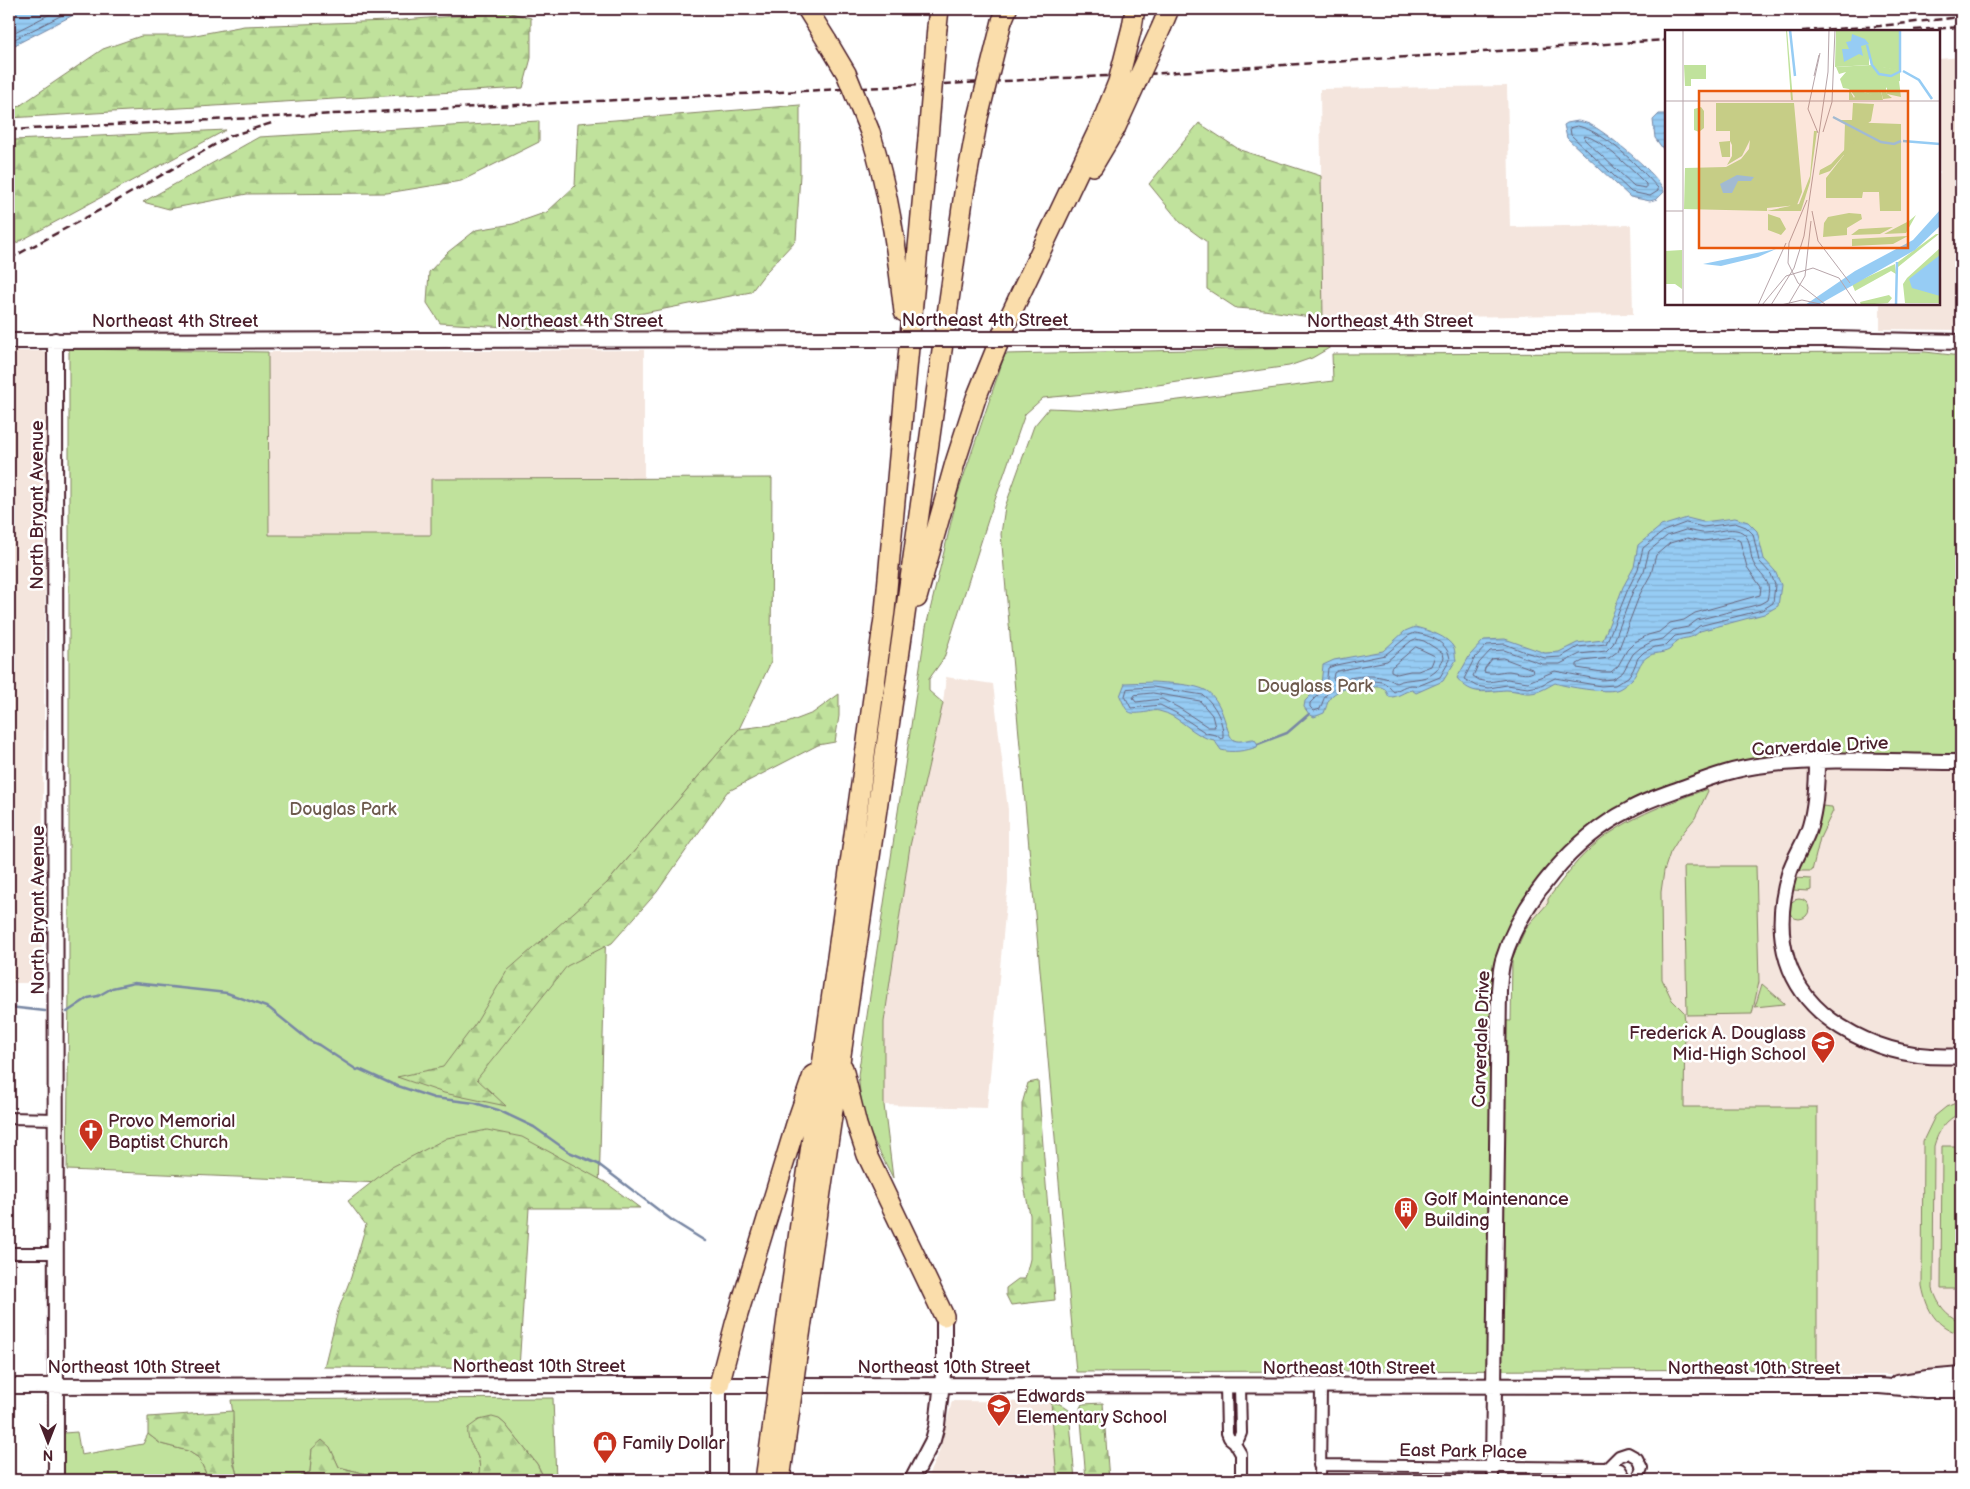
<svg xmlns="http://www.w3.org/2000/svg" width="1970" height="1489" font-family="'Balsamiq Sans',sans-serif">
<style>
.built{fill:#f4e5dd}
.green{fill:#c0e29c;stroke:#858064}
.forest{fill:url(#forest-firs);stroke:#858064}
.water{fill:url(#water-rules);stroke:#7887a4}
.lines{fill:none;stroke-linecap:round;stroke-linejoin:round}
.shore{stroke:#68647b;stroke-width:1}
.stream{stroke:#7887a4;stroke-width:2.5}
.street-casing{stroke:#4a1f2b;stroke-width:14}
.secondary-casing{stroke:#4a1f2b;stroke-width:18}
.highway-casing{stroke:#4a1f2b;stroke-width:22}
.street{stroke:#fff;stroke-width:10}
.secondary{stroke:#fff;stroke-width:14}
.highway{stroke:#faddab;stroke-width:19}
.rail{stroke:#4a1f2b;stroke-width:2.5;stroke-dasharray:8 4;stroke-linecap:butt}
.secondary-bridge-casing{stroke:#4a1f2b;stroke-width:18;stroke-linecap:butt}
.highway-bridge-casing{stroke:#4a1f2b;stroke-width:22;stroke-linecap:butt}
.secondary-bridge{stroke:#fff;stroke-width:14}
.highway-bridge{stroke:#faddab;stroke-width:19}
.labels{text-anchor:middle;stroke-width:5;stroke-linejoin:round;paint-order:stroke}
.street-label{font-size:18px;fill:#4a1f2b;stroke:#fff}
.park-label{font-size:18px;fill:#6d5a4d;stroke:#fff}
.poi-label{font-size:18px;fill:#4a1f2b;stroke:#fff;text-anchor:start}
.inset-river{fill:none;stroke:#96ccf4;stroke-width:2.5}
.inset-road{fill:none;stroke:#b7a5aa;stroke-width:1}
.view{fill:#e8590c;fill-opacity:0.15;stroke:#e8590c;stroke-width:2.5}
.inset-edge{fill:none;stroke:#4a1f2b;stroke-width:2.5}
</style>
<defs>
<pattern id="forest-firs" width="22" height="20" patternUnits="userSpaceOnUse" patternTransform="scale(1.25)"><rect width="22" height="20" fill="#c0e29c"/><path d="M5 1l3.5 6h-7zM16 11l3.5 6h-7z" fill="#a6c187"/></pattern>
<pattern id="water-rules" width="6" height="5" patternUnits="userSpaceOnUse" patternTransform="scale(1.25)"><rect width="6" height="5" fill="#96ccf4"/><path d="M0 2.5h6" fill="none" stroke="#83afd1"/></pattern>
</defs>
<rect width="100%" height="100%" fill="#fff"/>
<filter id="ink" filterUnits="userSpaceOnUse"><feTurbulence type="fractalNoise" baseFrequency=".02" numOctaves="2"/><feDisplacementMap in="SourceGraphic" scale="10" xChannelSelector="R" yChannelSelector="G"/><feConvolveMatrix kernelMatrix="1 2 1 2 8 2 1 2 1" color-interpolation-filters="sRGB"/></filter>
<g filter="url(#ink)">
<!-- built -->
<path class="built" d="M1961,57v273l-81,-1v-25h59v-245z
M1507,86l3,141 121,-2 2,89 -310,5 -3,-230z
M644,350v128l-213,1v56l-163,1v-184z
M9,351h39l-7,632h-32z
M946,677l47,7 15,126v72l-21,226 -103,-3v-83l26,-176 33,-143z
M1833,768h128v601l-62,6h-82v-267l-133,-1 1,-85 -174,-1v-61l22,-46 51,-62 38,-31 71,-30 40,-14 48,-8z
M952,1401l99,1 6,78h-131l13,-28z"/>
<!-- green -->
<path class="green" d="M1331,347l-19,11 -23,8 -173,25 -73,7 -18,16 -37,106 -44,138 -15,21v12l14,12 -33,143 -26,176v83l9,73 -23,-45 -8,-25 -4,-33 68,-448 32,-134 47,-139z
M69,349l199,3 1,183h162v-56l341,-1 -1,184 -32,67 -132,154 -8,309 -532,-22 2,-180z
M1925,352l36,4v401h-189l-53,11 -59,21 -121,95 -36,56 -9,39 -1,41 18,1 1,-62 14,-31 22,-25v-4c13,-17 26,-36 42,-50 33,-30 76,-45 117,-60l1,2 -13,27 -14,17 -11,18 -6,18 -3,21 1,87 10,21 12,12 1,10 -1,85h133v262l-741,3 -75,-838 4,-27 29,-81 15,-18 48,2 236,-29 -1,-27z
M1822,806l10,1 1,4 -13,27 -8,33h-16z
M1684,866h72l3,116 -7,32 -65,1z
M1793,878l18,1v11l-3,1 -15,-1 -2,-3z
M1789 909a10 10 0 1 1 20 0a10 10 0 1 1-20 0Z
M1762,984l22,19v1l-29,3z
M1961,1101v12c-15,6 -23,18 -27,33l-1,143c5,16 13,26 28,33v12c-25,-7 -34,-23 -39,-48l1,-145 12,-25 11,-9z
M1942,1146h19v143h-20z
M553,1398l3,82h-11l-8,-16 -32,-40 -6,-5 -29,23c8,13 13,24 7,38h-77l-26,-4 -35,-9 -9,-19 -18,1 -2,23 -17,8h-50l-5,-2c-9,-27 -2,-51 -7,-78z
M77,1432l4,23 62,-11 5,-10 13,10 27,7 11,7 10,22h-145v-47z"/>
<!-- forest -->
<path class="forest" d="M507,12l24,6v40l-8,30 -514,30v-5l94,-64 38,-13h49l54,-10 145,-5z
M800,105v69l-4,66 -30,32 -15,20 -194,38 -117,-7 -13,-20 2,-31 19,-20 28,-22 37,-6 34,-12 28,-26 3,-63z
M539,121v21l-78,39 -74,12 -140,1 -78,15 -26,-7 116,-65z
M1199,123l41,27 81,26 2,143 -59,-9 -28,-2 -29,-19v-47l-27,-20 -31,-38z
M226,130l-217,117v-97l5,-10z
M839,694v22l-4,26 -17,3 -91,47 -70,100 -45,51 -45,23 -90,113 29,27 -62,-13 -47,-16 46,-10 33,-44 31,-52 100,-88 132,-154 48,-6 26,-10z
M1038,1081l17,219 -44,5 -5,-10v-7l12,-9h7l5,-20v-44l-8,-39v-72l6,-21z
M487,1130l35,7 83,45 35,26h-111l-10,161 -195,-2 14,-56 13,-34 15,-52 -18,-24 42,-33 57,-30z
M1051,1402l9,2 9,6 6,70h-18z
M1103,1403l6,77h-23l-6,-72 2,-4z
M233,1411v50l5,17 5,2h-34l-10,-22 -11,-7 -27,-7 -13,-10v-17z
M492,1417l7,2 6,5 32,40 8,16h-68c10,-27 -12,-32 -9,-52l11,-8z
M322,1440l8,7 9,20 35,9 26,4h-107l17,-8 2,-23z"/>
<!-- water -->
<path class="water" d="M9,9h76l-76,39z
M1659,114h7v39l-11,-15 -2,-18z
M1578,121c5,1 10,2 15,5 16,9 68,50 71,66l-7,7 -7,2 -20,-4 -63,-59 -3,-13 3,-2z
M1687,518l16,4 32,-4 13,4 9,9 7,28 11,12 6,14 -3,21 -14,8 -64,17c-10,10 -15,5 -23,10 -3,3 -5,7 -8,9 -7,4 -15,2 -22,7 -8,5 -9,16 -15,22 -4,4 -11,10 -16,11 -12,3 -49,-3 -61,-7 -9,5 -18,11 -29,10 -7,-1 -13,-3 -20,-3 -20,1 -34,7 -49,-12l13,-23 14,-15 21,-1 40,14 14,-1 18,-9 26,-3 20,-53 11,-20 4,-22 23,-19z
M1415,627c12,3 33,9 39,21 1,3 1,9 2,12l-13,21 -27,12 -4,-3c-8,1 -14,8 -23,7l-4,-8 -4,-2c-15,0 -40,-3 -51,11 -3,4 -4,11 -6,15l-10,4 -5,-3 -5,-7 1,-6 16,-16 2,-20 11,-5 49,-9 22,-20z
M1153,682c14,1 43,2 54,9 18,12 19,46 27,49 6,3 13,-1 20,-1l4,5 -1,3c-11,4 -25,6 -36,3l-7,-10c-21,-3 -34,-25 -55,-29 -3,-1 -8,0 -11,1 -21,3 -20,2 -28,-16l5,-13z"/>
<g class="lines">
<!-- shore -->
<path class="shore" d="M9,35l51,-26
M9,42l65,-33
M1578,126c29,7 60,40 80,62v3l-8,5 -19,-4 -60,-57 -1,-7z
M1585,136c14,1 50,37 61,48v4l-12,-2 -49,-46z
M1686,523l17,4 32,-4 11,4 7,7 6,27 12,13 4,11 -2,18 -11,7 -63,16 -8,7 -16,3 -9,9 -11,2 -11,5 -6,6 -5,12 -5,7 -13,8 -14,1 -46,-8 -16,8 -11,2 -21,-3 -18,3 -13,-2 -12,-7 10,-20 13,-14 18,-1 20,8 20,6 16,-1 17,-10 28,-3 22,-55 10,-20 5,-21 21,-17z
M1686,530c5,1 11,2 16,3 12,1 35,-10 44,3 6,8 3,21 9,30 9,14 17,14 12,34l-7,4 -63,16 -9,7 -15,3 -10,9 -10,2 -13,7 -7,6 -10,18 -10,7 -11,1 -47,-9 -27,11 -21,-3 -18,3 -10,-2 -6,-4 6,-13 11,-12 14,-1 38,14h18l20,-10 26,-3 7,-7 20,-53 11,-20 5,-20 18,-15z
M1733,537l7,4 7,26 14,20 -1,8 -65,18 -11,7 -14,3 -11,9 -11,3 -13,7 -8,8 -9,16 -7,6h-9l-25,-4v-4l6,-3 26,-3 9,-7 22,-57 11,-20 5,-19 14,-12 17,-5 16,3z
M1415,633c15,2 34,10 35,27l-10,17 -22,9c-10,-3 -16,2 -24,6 -4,-3 -6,-8 -12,-10 -14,-3 -47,1 -56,13 -3,4 -4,10 -6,14l-6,2 -4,-4v-4l16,-16 2,-19 8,-3 49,-10 23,-19z
M1416,639l8,2 19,12 1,5c-3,4 -5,11 -9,14 -12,10 -26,5 -39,11 -17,-11 -40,-7 -60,-2l-3,-2 1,-6 3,-2 50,-10 24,-20z
M1416,647l19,9 -4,10 -13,5h-8l-13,3 -6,-3v-3z
M1503,658l29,11 1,3c-7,4 -16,0 -24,-1 -9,0 -17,4 -25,1l1,-4 7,-9z
M1153,687l50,8c13,10 21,28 20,43l-2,1 -5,-4 -10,-2 -30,-20 -16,-8 -29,3 -6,-12 2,-7z
M1153,693l47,8 12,14 3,12h-7l-29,-19 -17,-9 -26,3 -3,-4 2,-3z"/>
<!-- stream -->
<path class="stream" d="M1258,744l29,-11 22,-19
M9,1007l36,4
M67,1012l21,-14 10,-2 14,-8 22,-5 93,10 42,15 41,33 9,4 38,25 2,-1 33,15 42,14 41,5 23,7 36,17 35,25 29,12 75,57 32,20"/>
<defs>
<path id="street" d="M9,1118l47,1
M9,1253h47
M1226,1386l1,47 2,5 5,4 5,-4 2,-5 -1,-47
M1234,1442l7,12v26
M1319,1465l288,3 12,-12 9,-3 9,5 5,10 -5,12
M1493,1468v12
M1607,1468l13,1 7,11
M1320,1480l1,-94"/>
<path id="secondary" d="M1053,339h780l128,3
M55,340l1,1140
M9,341l842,-2
M1817,762c0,21 -1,43 -7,64 -5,17 -16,31 -21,48 -18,62 -4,118 52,153 37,23 78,32 120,29
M1897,1383l30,-5 34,-3
M719,1385v95
M9,1386l627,-1 1243,1 47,4h35
M1493,1468l6,-478c1,-9 1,-20 4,-30 18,-59 71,-122 126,-150 17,-10 37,-16 56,-23 26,-10 51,-19 80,-22 64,-8 131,-3 196,-3
M912,1480l21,-40 4,-15 7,-59v-50"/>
<path id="highway" d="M807,9l20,32
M1002,21l5,-12
M1162,26l7,-17
M937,27l2,-18
M1132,27l3,-18
M870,132c19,59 27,119 34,180
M1093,166l22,-37
M917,598l38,-135 21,-65 31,-76 95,-200
M843,1068l14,57 10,30 77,161
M782,1354l103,-743 43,-473
M797,1356l100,-684 67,-479 14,-75
M719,1385l16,-61 61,-200 17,-49
M765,1480l9,-64
M780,1480l9,-64"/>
</defs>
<!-- street casing -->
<use href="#street" class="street-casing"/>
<!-- secondary casing -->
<use href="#secondary" class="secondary-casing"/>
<!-- highway casing -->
<use href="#highway" class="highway-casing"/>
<!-- street -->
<use href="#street" class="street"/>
<!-- secondary -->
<use href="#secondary" class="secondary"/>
<!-- highway -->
<use href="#highway" class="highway"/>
<!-- rail -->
<path class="rail" d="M1914,30l47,-3
M1802,31l78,-5 81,-9
M9,130l1138,-56 519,-34
M9,259l102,-55 119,-68 45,-14
M1955,1480l6,-4"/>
<defs>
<path id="secondary-bridge" d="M851,339h202"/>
<path id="highway-bridge" d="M827,41l19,32 24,59
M978,118l24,-97
M1102,122l16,-40 14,-55
M1115,129l47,-103
M928,138l9,-111
M774,1416l8,-62
M789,1416l8,-60"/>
</defs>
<!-- secondary-bridge casing -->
<use href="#secondary-bridge" class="secondary-bridge-casing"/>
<!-- highway-bridge casing -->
<use href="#highway-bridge" class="highway-bridge-casing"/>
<!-- secondary-bridge -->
<use href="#secondary-bridge" class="secondary-bridge"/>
<!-- highway-bridge -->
<use href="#highway-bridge" class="highway-bridge"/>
</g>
</g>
<!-- icons -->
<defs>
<symbol id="school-pin" viewBox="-11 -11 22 30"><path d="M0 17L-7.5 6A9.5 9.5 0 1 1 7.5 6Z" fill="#c8321e" stroke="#fff"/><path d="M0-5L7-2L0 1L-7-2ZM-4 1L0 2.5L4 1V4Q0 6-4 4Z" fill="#fff"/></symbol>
<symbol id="church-pin" viewBox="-11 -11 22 30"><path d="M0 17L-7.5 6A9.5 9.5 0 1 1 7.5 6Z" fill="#c8321e" stroke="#fff"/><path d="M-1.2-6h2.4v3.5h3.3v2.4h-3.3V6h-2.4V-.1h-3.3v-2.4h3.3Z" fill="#fff"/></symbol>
<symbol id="building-pin" viewBox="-11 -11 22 30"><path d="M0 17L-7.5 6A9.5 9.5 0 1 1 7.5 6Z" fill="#c8321e" stroke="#fff"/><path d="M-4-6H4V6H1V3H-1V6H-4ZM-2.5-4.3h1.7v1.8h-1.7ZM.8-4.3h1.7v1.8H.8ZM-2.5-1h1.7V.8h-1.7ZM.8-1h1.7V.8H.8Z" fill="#fff"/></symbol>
<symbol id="shop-pin" viewBox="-11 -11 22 30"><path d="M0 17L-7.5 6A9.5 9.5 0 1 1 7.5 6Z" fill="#c8321e" stroke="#fff"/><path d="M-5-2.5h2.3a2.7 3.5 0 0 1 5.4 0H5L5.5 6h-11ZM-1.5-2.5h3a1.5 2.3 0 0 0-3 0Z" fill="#fff"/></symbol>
</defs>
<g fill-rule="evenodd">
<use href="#school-pin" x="1809" y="1029" width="28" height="38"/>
<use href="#church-pin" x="77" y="1117" width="28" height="38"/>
<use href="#building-pin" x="1392" y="1195" width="28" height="38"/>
<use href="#school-pin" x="985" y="1392" width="28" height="38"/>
<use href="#shop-pin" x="591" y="1429" width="28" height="38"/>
</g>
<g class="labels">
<!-- street labels -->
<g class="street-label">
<text x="985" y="326">Northeast 4th Street</text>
<text x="175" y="327">Northeast 4th Street</text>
<text x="580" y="327">Northeast 4th Street</text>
<text x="1390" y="327">Northeast 4th Street</text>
<text transform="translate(37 505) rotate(-90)" y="6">North Bryant Avenue</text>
<text transform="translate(1820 746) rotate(-3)" y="6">Carverdale Drive</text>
<text transform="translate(38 910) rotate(-90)" y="6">North Bryant Avenue</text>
<text transform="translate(1481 1039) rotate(-88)" y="6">Carverdale Drive</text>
<text x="539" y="1372">Northeast 10th Street</text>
<text x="134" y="1373">Northeast 10th Street</text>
<text x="944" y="1373">Northeast 10th Street</text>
<text x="1349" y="1374">Northeast 10th Street</text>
<text x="1754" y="1374">Northeast 10th Street</text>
<text transform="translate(1463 1451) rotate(1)" y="6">East Park Place</text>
</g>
<!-- park labels -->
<g class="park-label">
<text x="1315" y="692">Douglass Park</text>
<text x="343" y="815">Douglas Park</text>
</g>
<!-- poi labels -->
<g class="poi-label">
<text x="1806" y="1039" text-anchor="end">Frederick A. Douglass<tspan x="1806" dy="21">Mid-High School</tspan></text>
<text x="108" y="1127">Provo Memorial<tspan x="108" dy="21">Baptist Church</tspan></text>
<text x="1424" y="1205">Golf Maintenance<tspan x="1424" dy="21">Building</tspan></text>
<text x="1016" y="1402">Edwards<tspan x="1016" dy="21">Elementary School</tspan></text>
<text x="622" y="1449">Family Dollar</text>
</g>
</g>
<!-- overview -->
<g transform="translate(1665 30)">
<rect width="275" height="275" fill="#fff"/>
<path d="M171,0h65v41l-20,-4 -12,-12v10l-34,2zM19,35h22v14h-15v7h-6zM234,51l2,16 -14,-3v-9zM184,59l5,9 4,-8 15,5 8,-4 2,9h-34zM51,73h78l8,89 -5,13 -30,3v3l-83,-2 1,-41 41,-1 15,-8 8,-10 1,-9 -8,16 -15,9 5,-9v-11l-2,-4v16h-8l-3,-15 11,-1v-10h-14zM36,77l3,4v17l-5,4 -5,-2v-21zM180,92l56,2v87h-21l-1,-19h-16l-1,6h-36v-20l18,-23zM149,101h3l-7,51 -9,29h-34l32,-7 11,-28zM271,204h3l-41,33v-5zM275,218v55h-35l-2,-19 4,-6zM17,220v39l-7,-5h-10v-33zM230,234l1,10 -5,-3 -36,20 -3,-7z" fill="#c0e29c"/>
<path d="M121,0h1l6,70h-2zM206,35l5,10 23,6 -13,7 1,6 5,4 -9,1 -2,-8 -7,5 -15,-6 -3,8 -7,-9 -6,-1 -3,-9 6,-7 -7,2 -3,-7zM188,73l21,1 -3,17 -10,7h-8l-13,-8h12zM189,101l12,3 -5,1 -31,36 -11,4 1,-5 11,-6 17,-18 9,-12zM184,183l12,1 1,5 -15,9v7l-24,2 1,-14 4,-6zM103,184l12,4 6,11 -5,6 -13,-5zM251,185l-10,18 -22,1 25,-13zM228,197l-13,7 -29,1 8,-6zM243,206l-15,8 -41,2v-7zM224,265l3,3 -4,5 -27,2 -1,-3z" fill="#c0e29c"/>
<path d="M204,20l14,17 17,3v11l-9,3 -19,-9 -4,-5 3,-3z" fill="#c0e29c"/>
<path d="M187,4l13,5 4,5 -8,2 2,10 -4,-2 -15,8 -2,-13h7l-3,-7 5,-1zM72,145l17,2 -3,4h-13l-6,12h-9l-3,-9zM275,180v16l-25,24 -97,55h-13l50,-34 58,-31zM111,219l-18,8 -37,9 -18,-2zM275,225v41l-28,-8 -3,-9z" fill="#96ccf4"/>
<path class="inset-river" d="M125,0l5,46M235,0v42M202,15l5,20 7,9 12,2 10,-5M238,41l16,9 13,19M168,87l48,25 13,2 7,-3M238,111l37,3M231,275l1,-43"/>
<path class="inset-road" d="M149,46l5,-21M0,71h275M167,72l3,-72M143,79l12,-56M143,79l10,24M158,102l9,-30M142,170l-18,43 -1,20 10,20 28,22M0,181h18M147,181l6,30 32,42M18,275v-275M93,275l28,-62M97,275l24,-29 27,-8 26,10 18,27M106,275l23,-37 10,-32 24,-164 1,-42M116,275l21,-5 18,4M123,275l17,-29 6,-55"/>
<path class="view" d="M34,61h209v157h-209z"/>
<rect width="275" height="275" class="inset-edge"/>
</g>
<!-- margin -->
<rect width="1970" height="1489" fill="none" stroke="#fff" stroke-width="30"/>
<rect x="15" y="15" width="1940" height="1459" fill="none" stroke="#4a1f2b" stroke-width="2" filter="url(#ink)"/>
<!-- north arrow -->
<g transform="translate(48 1442) rotate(180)" stroke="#ffffff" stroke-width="4" paint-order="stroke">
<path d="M0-4L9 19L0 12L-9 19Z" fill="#4a1f2b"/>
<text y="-8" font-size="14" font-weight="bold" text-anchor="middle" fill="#4a1f2b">N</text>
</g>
</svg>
